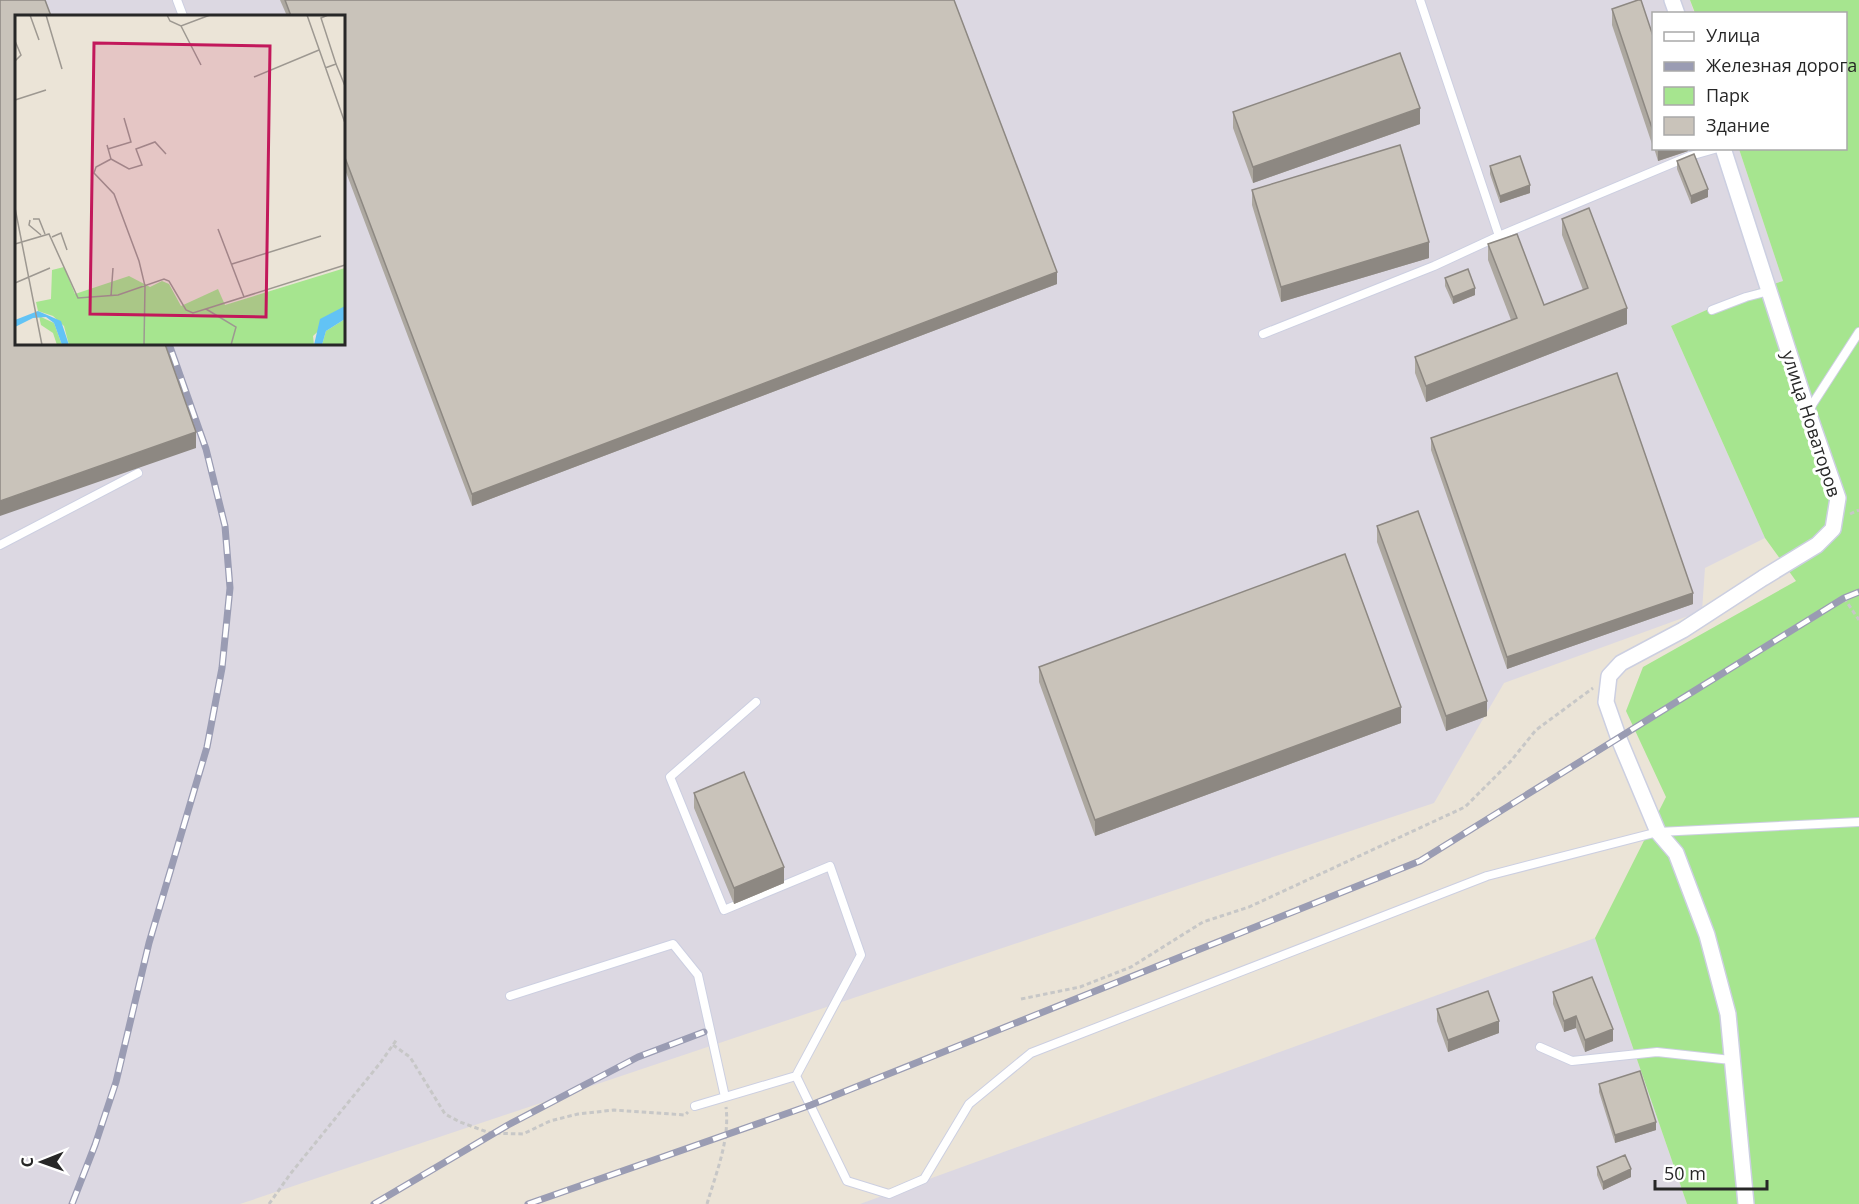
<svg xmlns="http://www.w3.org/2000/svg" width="1859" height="1204" font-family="'Open Sans',sans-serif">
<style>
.industrial{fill:#dcd8e2;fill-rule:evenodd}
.green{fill:#a6e58f}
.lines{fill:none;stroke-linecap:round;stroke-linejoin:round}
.lane-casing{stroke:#cccfe1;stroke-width:10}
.street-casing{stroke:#cccfe1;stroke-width:18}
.path{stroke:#c7c7c7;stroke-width:3;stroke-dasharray:4.5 3;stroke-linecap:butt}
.lane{stroke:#fff;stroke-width:8}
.street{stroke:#fff;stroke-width:15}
.rail-casing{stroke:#9a9cb3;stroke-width:7}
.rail{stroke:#fff;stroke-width:4.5;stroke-dasharray:14;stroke-linecap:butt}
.wall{fill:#ada8a0}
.shaded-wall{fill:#8d8882}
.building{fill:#c9c3ba;stroke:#8d8882;stroke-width:1.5}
.labels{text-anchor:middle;stroke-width:6;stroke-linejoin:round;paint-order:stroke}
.street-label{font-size:18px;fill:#272727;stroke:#fff}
.inset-road{fill:none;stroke:#9d9891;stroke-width:1.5}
.view{fill:#c2185b;fill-opacity:0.15;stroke:#c2185b;stroke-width:3}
.inset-edge{fill:none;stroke:#272727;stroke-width:3}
</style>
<rect width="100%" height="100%" fill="#ebe4d7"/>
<!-- industrial -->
<path class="industrial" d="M0,0h1690l4,13 -40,1v134l85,1 44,132 -41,13 -71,32 94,212 -60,30 -3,43 -198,72 -70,120 -1194,401h-240zM16,16h328v328h-328z
M1595,938l92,266h-827z"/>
<!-- green -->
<path class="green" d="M1690,0h169v1204h-172l-92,-266 71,-141 -40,-86 17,-44 153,-86 -31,-43 -94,-212 71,-32 41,-13 -44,-132 107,-1v-134l-151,-1z"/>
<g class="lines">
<defs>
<path id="lane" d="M177,0l6,16
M1420,0l79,236
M1712,310l34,-13 23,-6
M1263,334l171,-68 65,-30 191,-80 28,-8
M1808,411l51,-79
M0,545l138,-72
M756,702l-86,75 54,133 106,-44 31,89 -65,121
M510,996l163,-52 25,31 27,122
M1540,1047l32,14 85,-9 74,8
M695,1106l101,-30 51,105 42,13 35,-15 45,-75 62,-51 456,-177 171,-44 201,-10"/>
<path id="street" d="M1672,0l5,14
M1723,148l85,264 30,86 -5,31 -16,16 -54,33 -80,52 -62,33 -12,13 -3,26 13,37 39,93 18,21 31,82 21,79 18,190"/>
</defs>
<!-- lane casing -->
<use href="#lane" class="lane-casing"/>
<!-- street casing -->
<use href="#street" class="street-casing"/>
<!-- path -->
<path class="path" d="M1850,514l9,-4
M1844,598l15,22
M1021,999l59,-12 51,-20 72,-45 46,-15 216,-100 45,-45 26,-32 57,-42
M393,1045l17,12 35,57 15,8 30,11 33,1 27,-13 28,-7 36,-4 71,5 3,-3
M269,1204l22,-31 90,-111 16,-23
M707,1204c9,-31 23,-64 19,-97"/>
<!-- lane -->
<use href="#lane" class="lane"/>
<!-- street -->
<use href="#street" class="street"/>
<defs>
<path id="rail" d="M72,1204l23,-59 21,-63 33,-139 58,-196 15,-79 8,-80 -5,-62 -19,-77 -37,-105
M374,1204l134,-79 130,-68 66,-25
M528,1204l283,-99 609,-244 424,-263 15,-6"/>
</defs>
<!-- rail casing -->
<use href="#rail" class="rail-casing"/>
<!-- rail -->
<use href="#rail" class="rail"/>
</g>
<!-- wall -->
<path class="wall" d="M280,0h674l103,284 -585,222 -128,-339v-151h-57z
M1612,9l41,27v111l-41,-122z
M1233,112l187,12 -167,59 -20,-55z
M1654,148h34v3l-30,10z
M1677,161l31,36 -17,7 -14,-35z
M1490,166l40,27 -30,10 -10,-29z
M1252,190l177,68 -148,44 -29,-97z
M1562,219l65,105 -201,78 -11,-29v-16l96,-37 -23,-60v-16l56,61 39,-15 -21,-55z
M1445,278l30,17 -22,9 -8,-18z
M1431,438l262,166 -186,65 -76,-219z
M1377,526l110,190 -41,15 -69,-189z
M1039,667l362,56 -306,113 -56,-154z
M694,793l90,90 -50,21 -40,-96z
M1553,992l60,49 -28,11 -9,-24 -12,4 -11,-28z
M1437,1009l62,24 -51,19 -11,-31z
M1599,1084l57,46 -41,13 -16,-51z
M1597,1167l34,10 -28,13 -6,-15z"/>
<!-- shaded-wall -->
<path class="shaded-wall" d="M1420,108v16l-167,59v-16z
M1658,148h30v3l-30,10z
M1530,185v8l-30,10v-7z
M1708,189v8l-17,7v-8z
M1429,242v16l-148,44v-15z
M1057,272v12l-585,222v-12z
M1475,288v7l-22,9v-7z
M1627,308v16l-201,78v-16z
M196,432v16l-196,68v-15z
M1693,593v11l-186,65v-12z
M1487,701v15l-41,15v-15z
M1401,707v16l-306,113v-16z
M784,867v16l-50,21v-16z
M1576,1016v12l-12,4v-11z
M1499,1021v12l-51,19v-12z
M1613,1029v12l-28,11v-12z
M1656,1122v8l-41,13v-8z
M1631,1169v8l-28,13v-8z"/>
<!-- building -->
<path class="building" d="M0,0h45l6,16h-35v328h149l31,88 -196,69z
M285,0h669l103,272 -585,222 -128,-339v-139h-53z
M1638,0h3l12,36v95l-41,-122z
M1400,53l20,55 -167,59 -20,-55z
M1400,145l29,97 -148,45 -29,-97z
M1694,154l14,35 -17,7 -14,-35z
M1520,156l10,29 -30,11 -10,-30z
M1589,208l38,100 -201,78 -11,-29 102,-39 -29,-74 29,-10 27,71 44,-17 -26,-69z
M1468,269l7,19 -22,9 -8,-19z
M1617,373l76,220 -186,64 -76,-219z
M1418,511l69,190 -41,15 -69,-190z
M1345,554l56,153 -306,113 -56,-153z
M744,772l40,95 -50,21 -40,-95z
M1592,977l21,52 -28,11 -9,-24 -12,5 -11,-29z
M1488,991l11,30 -51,19 -11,-31z
M1640,1071l16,51 -41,13 -16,-51z
M1625,1155l6,14 -28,13 -6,-15z"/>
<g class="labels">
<!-- street labels -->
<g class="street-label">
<text transform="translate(1811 424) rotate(72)" y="6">улица Новаторов</text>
</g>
</g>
<!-- overview -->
<g transform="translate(15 15)">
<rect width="330" height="330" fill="#ebe4d7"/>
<path d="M49,252l11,27 54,-18 21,11 12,-6 7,3 12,22 37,-17 7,16 120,-37v38l-32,30 1,9h-245l-5,-19 -11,-10 -15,-5 -2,-9 15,-3 1,-29zM24,301l15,7 8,22h-5l-4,-12 -12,-8zM330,304v26h-23l4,-14z" fill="#a6e58f"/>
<path d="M330,291v13l-19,12 -4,14h-8l6,-26zM23,296l23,10 8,24h-7l-8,-22 -8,-6 -13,1 -18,9v-7z" fill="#62c3f5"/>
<path class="inset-road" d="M15,0l9,25M31,0l16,54M152,0l3,6 11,5 29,-11M292,0l38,108M166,11l20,39M0,26l6,14 -6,6M321,49l9,22M310,53l11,-4 -15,-46 7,-3M239,62l65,-27M0,85l31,-10M92,130l4,14 -15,8 -2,6 20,21 25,67 6,25 -1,59M93,134l23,-7 -7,-24M96,144l18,10 13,-4 -6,-16 19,-7 11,12M0,193l27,137M18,204h6l6,15M15,205l-1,5 12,10M203,214l26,68M37,222l9,-4 6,17M0,229l34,-10 29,64 40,-3 46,-16 5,2 17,29 7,3 152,-48M217,249l89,-28M0,268l35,-15M96,281l2,-28M191,294l30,18 -5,18"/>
<path class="view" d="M79,28l176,3 -4,271 -176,-3z"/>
<rect width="330" height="330" class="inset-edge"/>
</g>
<!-- legend -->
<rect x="1652" y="12" width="195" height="138" fill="#ffffff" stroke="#a9a9a9" stroke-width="1.5"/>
<rect x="1664" y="32" width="30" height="9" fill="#ffffff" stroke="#a9a9a9" stroke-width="1.5"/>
<text x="1706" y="42" font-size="18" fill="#272727">Улица</text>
<rect x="1664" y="62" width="30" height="9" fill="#9a9cb3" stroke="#a9a9a9" stroke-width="1.5"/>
<text x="1706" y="72" font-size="18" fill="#272727">Железная дорога</text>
<rect x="1664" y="87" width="30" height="18" fill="#a6e58f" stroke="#a9a9a9" stroke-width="1.5"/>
<text x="1706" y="102" font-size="18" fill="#272727">Парк</text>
<rect x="1664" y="117" width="30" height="18" fill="#c9c3ba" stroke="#a9a9a9" stroke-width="1.5"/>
<text x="1706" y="132" font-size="18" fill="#272727">Здание</text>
<!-- north arrow -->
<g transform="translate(42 1162) rotate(269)" stroke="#ffffff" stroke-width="4.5" paint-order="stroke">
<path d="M0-4.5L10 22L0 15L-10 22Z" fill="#272727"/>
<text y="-9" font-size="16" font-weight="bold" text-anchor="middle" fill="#272727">С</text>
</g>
<!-- scale -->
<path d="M1655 1180v9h112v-9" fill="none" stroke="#272727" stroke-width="3"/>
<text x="1664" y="1180" font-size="18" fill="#272727" stroke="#ffffff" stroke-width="4.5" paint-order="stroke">50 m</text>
</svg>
